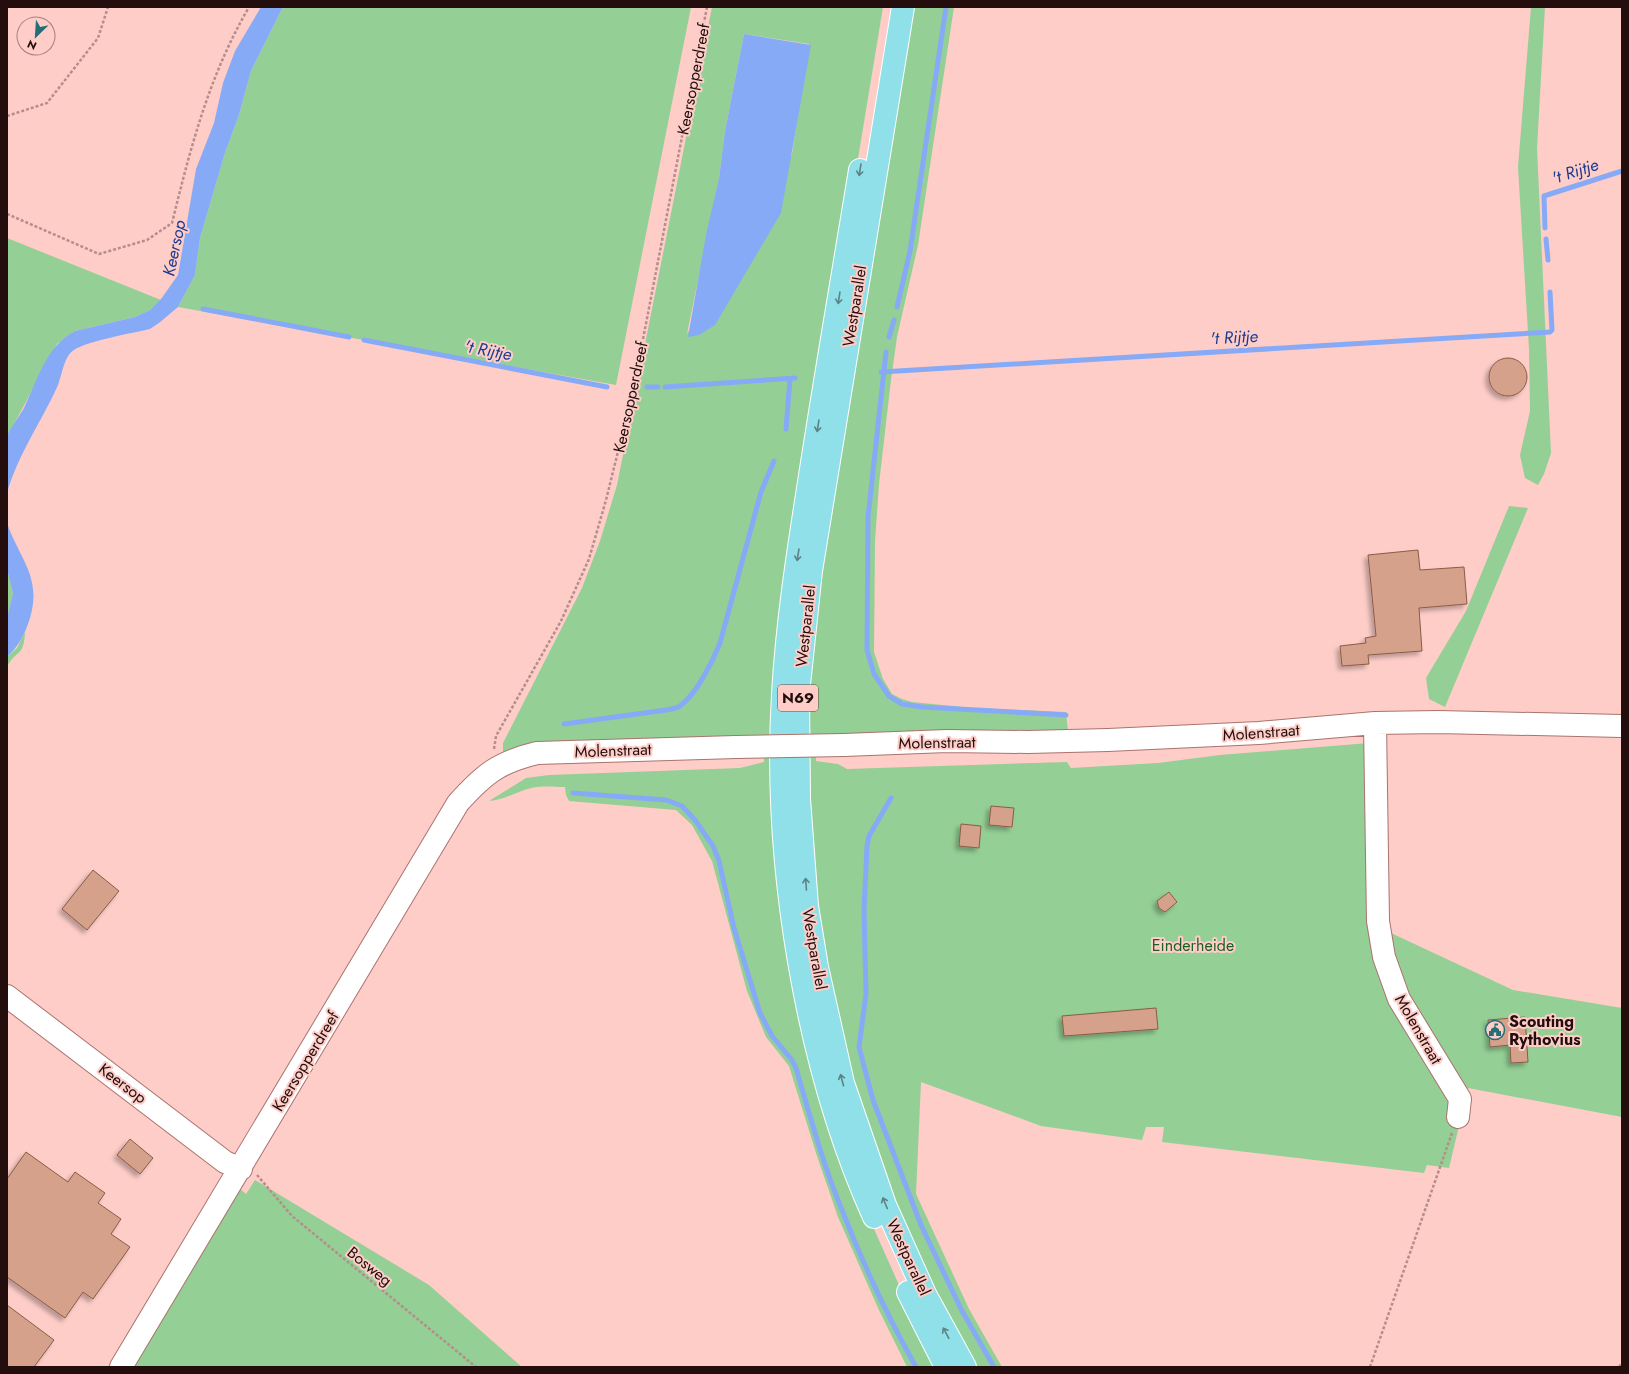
<svg xmlns="http://www.w3.org/2000/svg" width="1629" height="1374" font-family="Jost,sans-serif">
<style>
.green{fill:#94cf95;fill-rule:evenodd}
.water{fill:#87aaf6}
.lines{fill:none;stroke-linecap:round;stroke-linejoin:round}
.stream{stroke:#87aaf6;stroke-width:5}
.building{fill:#d5a18a;stroke:#8a5b46;filter:url(#shadow)}
.minor-casing{stroke:#aa736e;stroke-width:24}
.major-casing{stroke:#fff;stroke-width:24}
.path{stroke:#b58d8a;stroke-width:2.5;stroke-dasharray:3 2;stroke-linecap:butt}
.minor{stroke:#fff;stroke-width:22}
.major{stroke:#8fe0e8;stroke-width:22}
.minor-bridge-casing{stroke:#aa736e;stroke-width:24;stroke-linecap:butt}
.minor-bridge{stroke:#fff;stroke-width:22}
.oneway{stroke:#5e8285}
.labels{text-anchor:middle;stroke-width:4;stroke-linejoin:round;paint-order:stroke}
.shield{fill:#fecdc8;stroke:#654745;stroke-width:1}
.shield-label{font-size:15px;font-weight:bold;fill:#230e0d}
.street-label{font-size:16px;fill:#230e0d;stroke:#fecdc8}
.park-label{font-size:16px;fill:#185f21;stroke:#fecdc8}
.poi-label{font-size:16px;font-weight:bold;fill:#230e0d;stroke:#fecdc8;text-anchor:start}
.water-label{font-size:17px;font-style:italic;fill:#1b3b91;stroke:#fecdc8}
</style>
<defs>
<filter id="shadow"><feDropShadow dx="-3.5" dy="3.5" stdDeviation="2" flood-color="#0004"/></filter>
</defs>
<rect width="100%" height="100%" fill="#fecdc8"/>
<!-- green -->
<path class="green" d="M283,7h408l-75,378 -438,-78 17,-32 5,-37 25,-85 14,-38 12,-44z
M712,7h171l-59,358 -45,328 87,518 37,83 38,73h-34l-29,-59 -40,-91 -21,-61 -28,-90 -23,-29 -19,-46 -35,-130 -20,-36 -16,-15 -107,-9 -3,-6 -1,-8c-9,0 -19,-1 -28,0 -17,2 -31,13 -48,14l37,-23 23,-3 191,-7 24,-6 -1,-21 -260,13v-11l79,-155 18,-47 17,-56zM744,34l65,10 -17,110 -105,180 32,-156 6,-47z
M908,7h46l-36,238 -21,92 -6,43 -12,104 -4,57 -1,111 9,27 9,15 10,5 10,3 61,6 93,4 2,20 -253,8 1,21 22,3 9,5 220,-7 4,6 87,-5 62,-8 149,-12 7,183 137,64 109,18v109l-154,-29 -19,80 -22,-3 -3,8 -262,-31 2,-15h-18l-4,13 -101,-14 -120,-44 -5,112 53,115 33,58h-32l-106,-232 -52,-242 -5,-235z
M1531,7h14l-8,141 14,305 -7,21 -6,11 -13,-7 -5,-23 10,-44 -1,-62 -11,-182z
M7,238l154,62 -11,10 -15,7 -60,14 -8,5 -10,8 -50,93z
M1509,506l19,2 -83,199 -16,-8 -3,-21 40,-67z
M7,570l6,23 -6,25z
M25,632c-1,26 -9,17 -18,35v-10l10,-9z
M255,1180l174,105 93,82h-390l107,-179 7,6z"/>
<!-- water -->
<path class="water" d="M261,7h22l-32,64 -12,44 -14,38 -25,85 -5,37 -17,32 -19,16 -9,6c-17,4 -63,12 -76,21 -10,6 -12,25 -16,35 -16,36 -40,69 -51,108 0,-13 -3,-45 0,-56 3,-9 12,-20 17,-29 13,-27 22,-62 51,-77l60,-14 15,-7 11,-11 17,-24 18,-106 18,-46 9,-40 12,-32z
M744,34l67,11 -30,168 -66,112 -16,10 -11,2 18,-102 13,-57 6,-47z
M7,523c13,37 35,54 23,95 -5,16 -11,28 -23,39v-39l6,-25 -6,-23z"/>
<g class="lines">
<!-- stream -->
<path class="stream" d="M1545,228l-1,-32 78,-25
M1546,239l2,21
M897,307l13,-56 36,-244
M203,309l146,28
M889,337l5,-17
M364,340l243,47
M886,352l-18,165 -1,133 7,24 15,22 13,8 20,3 144,8
M881,372l669,-40 2,-2 -2,-38
M647,387h11
M665,387l130,-9
M786,429l4,-50
M564,724l102,-14c4,-1 10,-1 14,-4 16,-11 33,-45 40,-63l41,-151 13,-31
M573,793l93,7 16,6 13,14 18,26 6,15 15,67 26,85 12,23 20,24 4,8c14,48 27,96 46,142 21,54 46,107 74,157
M891,798l-22,38 -2,10 -3,64 2,84 -7,53 14,53 48,125 41,86 32,56"/>
</g>
<!-- building -->
<path class="building" d="M1489 377a19 19 0 1 1 38 0a19 19 0 1 1-38 0Z
M1418,550l2,20 44,-3 3,37 -48,4 3,43 -54,4 1,9 -27,2 -2,-20 26,-3 -1,-5 11,-2 -8,-81z
M991,806l23,2 -2,19 -23,-2z
M961,824l20,2 -2,22 -20,-2z
M93,870l26,21 -32,39 -25,-21z
M1169,892l8,10 -12,10 -6,-4 -2,-7z
M1156,1008l2,21 -94,7 -2,-20z
M1525,1017l3,45 -17,1 -1,-18 -20,2 -2,-27z
M130,1139l23,19 -13,16 -23,-19z
M26,1152l42,30 7,-10 30,21 -7,10 23,16 -10,15 19,13 -37,52 -10,-7 -18,26 -58,-41v-98z
M7,1305l47,35 -20,27h-27z"/>
<g class="lines">
<defs>
<path id="minor" d="M1375,723l3,198 6,36 15,42 61,100 -2,18
M844,745l103,-4 81,1 80,-2 151,-7 116,-10 63,-1 184,4
M7,996l218,166 16,7
M121,1367l337,-564c26,-29 41,-41 79,-50l199,-6"/>
<path id="major" d="M903,7l-92,564 -13,123 1,105 8,107 10,61 26,116 42,122 40,89 40,73
M860,170c-17,104 -35,208 -51,312 -11,70 -22,141 -26,212 -10,167 22,370 91,523
M908,1292l38,75"/>
</defs>
<!-- minor casing -->
<use href="#minor" class="minor-casing"/>
<!-- major casing -->
<use href="#major" class="major-casing"/>
<!-- path -->
<path class="path" d="M7,116l40,-13 51,-65 10,-31
M7,214l92,40 48,-14 25,-17c19,-77 37,-147 77,-216
M494,749l2,-13 65,-115 28,-62 17,-59 27,-109 74,-384
M257,1175l35,41 184,151
M1370,1367l82,-234
M1619,1367l3,-4"/>
<!-- minor -->
<use href="#minor" class="minor"/>
<!-- major -->
<use href="#major" class="major"/>
<defs>
<path id="minor-bridge" d="M736,747l108,-2"/>
</defs>
<!-- minor-bridge casing -->
<use href="#minor-bridge" class="minor-bridge-casing"/>
<!-- minor-bridge -->
<use href="#minor-bridge" class="minor-bridge"/>
</g>
<!-- one-way arrows -->
<defs><path id="oneway-shaft" d="M-6 0H5M1.5-3L5.5 0L1.5 3" fill="none" stroke-width="1.6" stroke-linecap="round" stroke-linejoin="round"/></defs>
<g class="oneway">
<use href="#oneway-shaft" transform="translate(860 170) rotate(99)"/>
<use href="#oneway-shaft" transform="translate(839 298) rotate(99)"/>
<use href="#oneway-shaft" transform="translate(818 426) rotate(99)"/>
<use href="#oneway-shaft" transform="translate(798 555) rotate(99)"/>
<use href="#oneway-shaft" transform="translate(806 884) rotate(-94)"/>
<use href="#oneway-shaft" transform="translate(842 1080) rotate(-105)"/>
<use href="#oneway-shaft" transform="translate(885 1203) rotate(-112)"/>
<use href="#oneway-shaft" transform="translate(946 1333) rotate(-118)"/>
</g>
<!-- icons -->
<defs>
<symbol id="civic-ring" viewBox="-11 -11 22 22"><circle r="9.5" fill="#fecdc8" stroke="#246f76" stroke-width="1.5"/><path d="M-.6-6.5H3V-4.5H.6V-3L4-1V1h2V6H-6V1h2V-1L-.6-3ZM-1.2 2.5V6h2.4V2.5Z" fill="#246f76"/></symbol>
</defs>
<g fill-rule="evenodd">
<use href="#civic-ring" x="1484" y="1019" width="22" height="22"/>
</g>
<g class="labels">
<!-- shield labels -->
<rect class="shield" x="778" y="685" width="40" height="26" rx="3"/>
<g class="shield-label">
<text x="798" y="703">N69</text>
</g>
<!-- street labels -->
<g class="street-label">
<text transform="translate(693 79) rotate(-79)" y="6">Keersopperdreef</text>
<text transform="translate(854 306) rotate(-81)" y="6">Westparallel</text>
<text transform="translate(630 397) rotate(-78)" y="6">Keersopperdreef</text>
<text transform="translate(805 626) rotate(-84)" y="6">Westparallel</text>
<text transform="translate(1261 732) rotate(-4)" y="6">Molenstraat</text>
<text transform="translate(937 742) rotate(-1)" y="6">Molenstraat</text>
<text transform="translate(613 750) rotate(-2)" y="6">Molenstraat</text>
<text transform="translate(815 949) rotate(80)" y="6">Westparallel</text>
<text transform="translate(1419 1029) rotate(60)" y="6">Molenstraat</text>
<text transform="translate(305 1061) rotate(-59)" y="6">Keersopperdreef</text>
<text transform="translate(123 1083) rotate(37)" y="6">Keersop</text>
<text transform="translate(909 1257) rotate(65)" y="6">Westparallel</text>
<text transform="translate(370 1266) rotate(39)" y="6">Bosweg</text>
</g>
<!-- park labels -->
<g class="park-label">
<text x="1193" y="951">Einderheide</text>
</g>
<!-- poi labels -->
<g class="poi-label">
<text x="1509" y="1027">Scouting<tspan x="1509" dy="18">Rythovius</tspan></text>
</g>
<!-- water labels -->
<g class="water-label">
<text transform="translate(1575 171) rotate(-18)" y="6">'t Rijtje</text>
<text transform="translate(174 248) rotate(-78)" y="6">Keersop</text>
<text transform="translate(1234 337) rotate(-3)" y="6">'t Rijtje</text>
<text transform="translate(488 350) rotate(11)" y="6">'t Rijtje</text>
</g>
</g>
<!-- border -->
<rect width="1629" height="1374" fill="none" stroke="#230e0d" stroke-width="16"/>
<!-- north arrow -->
<g transform="translate(36 36) rotate(205)"><circle r="19" fill="#fecdc8" stroke="#a6817d"/>
<path d="M0-3L7 15L0 10L-7 15Z" fill="#246f76"/>
<text y="-6" font-size="11" font-weight="bold" text-anchor="middle" fill="#230e0d">N</text>
</g>
</svg>
